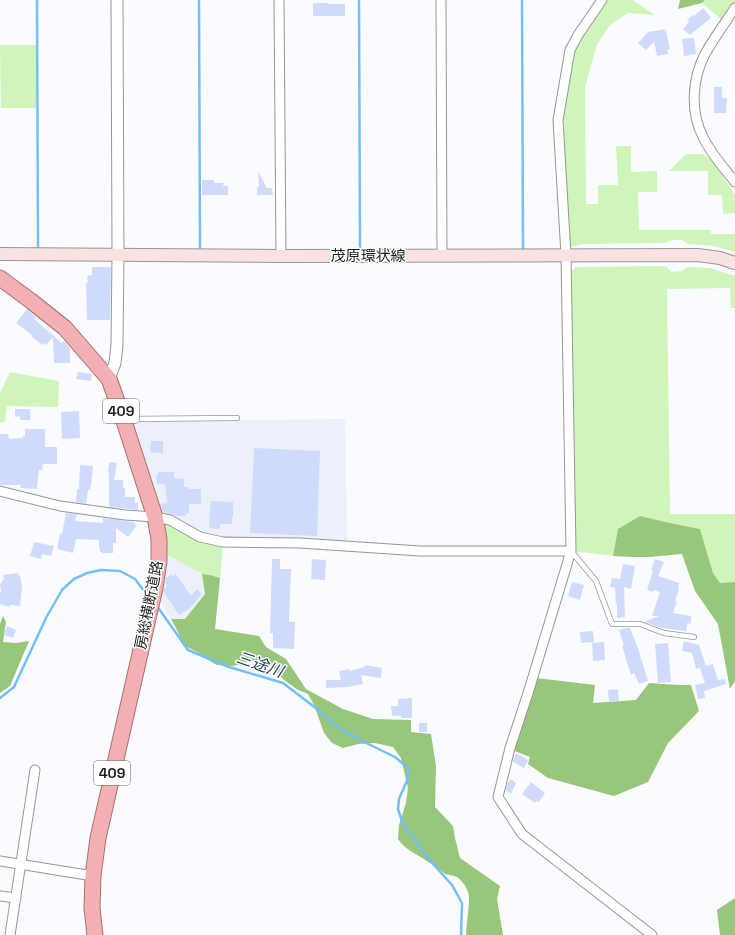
<svg xmlns="http://www.w3.org/2000/svg" width="735" height="935" font-family="'Space Grotesk','Noto Sans JP',sans-serif">
<style>
.built{fill:#ecf0fb}
.green{fill:#d0f5bb}
.forest{fill:#98c67b}
.lines{fill:none;stroke-linecap:round;stroke-linejoin:round}
.stream{stroke:#73bff9;stroke-width:2.5}
.building{fill:#d0dbfb}
.service-casing{stroke:#94969a;stroke-width:6}
.minor-casing{stroke:#94969a;stroke-width:11}
.tertiary-casing{stroke:#94969a;stroke-width:13}
.secondary-casing{stroke:#94969a;stroke-width:14}
.trunk-casing{stroke:#a67173;stroke-width:17}
.service{stroke:#fff;stroke-width:4.5}
.minor{stroke:#fff;stroke-width:9}
.tertiary{stroke:#fff;stroke-width:11}
.secondary{stroke:#fae1e2;stroke-width:12}
.trunk{stroke:#f2b0b2;stroke-width:15}
.labels{text-anchor:middle;stroke-width:3;stroke-linejoin:round;paint-order:stroke}
.shield{fill:#fff;stroke:#626364;stroke-width:1}
.shield-label{font-size:14px;font-weight:bold;fill:#1f2021}
.street-label{font-size:15px;fill:#1f2021;stroke:#fff}
.water-label{font-size:16px;font-style:italic;fill:#193a52;stroke:#fff}
</style>
<rect width="100%" height="100%" fill="#fafbff"/>
<!-- built -->
<path class="built" d="M345,419l2,125 -141,-7 -6,-3 -40,-21 -5,-25 -24,-67z
M166,554l36,20 3,20 -20,25h-14l-11,-18 6,-35z"/>
<!-- green -->
<path class="green" d="M604,0h29l22,15 -27,-2 -18,12 -13,20 -12,42 1,117h12v-19h20l-2,-39h15v26l26,-1v21h-19l1,38h72v4h24v18l-21,-6 -26,-2 -6,-4h-9l-9,3 -81,1 -15,4 -8,-129 14,-69z
M705,0h30v4l-12,17 -21,-18z
M0,45h37l1,63h-37z
M686,154h17l11,8 21,33v18l-12,1 -1,-19h-14v-24h-39z
M666,266l5,6 11,-1 5,-4 23,1 25,8v32h-4l-1,-20 -63,1 3,225h65v68l-15,1 -7,-10 -13,-44 -30,-6 -30,-7 -21,13 -6,27 -40,-5 -4,-277 7,-7z
M10,372l49,9 -1,26 -51,-1 -2,16 -5,1v-30z
M164,520l59,25 -3,33 -10,-3 -8,-1 -36,-20z"/>
<!-- forest -->
<path class="forest" d="M680,0h25l-3,3 -24,6z
M640,516l30,7 30,6 13,44 7,10 15,-1v99l-5,8 -12,-65 -23,-33 -13,-37 -32,3h-19l-18,-1 5,-27z
M202,574l8,1 10,3 -5,51 44,7 7,11 20,12 20,30 37,20 30,10 38,1v12l20,2 5,32 -1,41 18,19 2,12 5,20 40,28 -3,13 6,36h-37c0,-11 5,-35 2,-43 -2,-6 -8,-15 -14,-16 -3,-1 -6,-1 -9,-2 -5,-4 -9,-8 -15,-11 -11,-8 -24,-12 -32,-24l1,-14 7,-22 2,-15 -7,-30 -8,-11 -18,-4 -17,1 -15,4 -11,-5 -8,-10 -10,-28 -6,-11 -10,-4 -14,-10 -10,-11 -8,-7 -11,-2 -22,6 -16,-1 -9,-5 -7,-6 -18,-9 -5,-13 -7,-13h14l20,-25z
M3,616l3,6 -3,20 13,1 13,-2 -19,45 -10,7v-69z
M536,678l59,7 -2,18 43,-3 13,-17 29,2h13l8,26 -31,32 -20,39 -34,14 -66,-18 -20,-14 2,-7 -18,-7z
M735,898v37h-15l-3,-25z"/>
<g class="lines">
<!-- stream -->
<path class="stream" d="M37,0l1,249
M199,0l1,252
M359,0l1,252
M522,0l1,252
M157,606l31,44 41,17 54,16 34,26 18,16 23,14 37,18 12,10 2,9 -10,23 -1,10 5,15 31,41 18,20 10,18 -1,32
M0,698l14,-11 32,-69 16,-28 12,-11 13,-6 14,-3 19,1 15,8 12,16"/>
</g>
<!-- building -->
<path class="building" d="M313,3h15v1h17v12h-32z
M703,8l8,10 -21,17 -7,-6 6,-7 -2,-2 6,-5 1,1z
M666,29l-2,2h2l4,18 -3,1 1,4 -11,2 -3,-14 -8,8 -8,-7 10,-11z
M694,38l2,16 -12,2 -2,-17z
M714,87h8v11h5l-1,15h-12z
M258,171l9,17h5l1,7h-16v-8h2z
M202,180h12v3h10l-1,3h5v9h-26z
M92,267h19l-1,53h-23l-1,-37h2l-1,-7 5,-1z
M27,309l9,8 -2,2 28,24 2,-2 6,7v15h-16l-1,-26 -7,8 -3,-2 -1,2 -11,-9 1,-1 -16,-12z
M78,372l14,2 -1,7 -15,-2z
M15,409h15v11h-10v-4l-5,1z
M79,411l1,27 -18,1 -1,-27z
M25,429h20v18h12v17h-14l-1,6h-3l-2,19 -17,-1 1,-3h-21v-51h8l1,5 14,-1v-2h2z
M151,441h12v12l-13,-1z
M254,448l66,3 -3,85 -67,-3z
M109,462l8,1 -3,17h9v8h2v9h10v6h3v7l-29,-3v-34h-1z
M80,465l13,1 -2,20h-1v4h-2l-2,14 -10,-2 1,-13h2z
M158,472h16v6l10,1v8h5v2h12v15h-12v9h-3v3h-11l-12,-4 -3,-8 7,-1 -2,-19h-8l-1,-9h2z
M211,501l22,1v15h-1v7h-12v5l-11,-1 1,-10h-1z
M66,513l11,1 -2,7 28,2v-5l30,4 4,3 -9,12 -12,-9v15h-3v10h-11v-1h-2v-4h-1v-8l-23,-1 -3,14 -16,-4 3,-16 2,1z
M34,542l20,4 -3,10 -9,-2 -1,5 -11,-3z
M272,559h8v10h11l-2,53h6l-1,27 -21,-1v-15h-3z
M312,559l14,1 -1,20 -14,-1z
M655,559l9,3 -6,14 21,7 -1,5 1,1 -4,12h2l-4,12 18,3v8l-4,-1 -1,8 -24,-3 -18,-6 15,-6h-7l8,-24 -6,-2 -1,2 -6,-2 6,-19 -2,-1z
M623,564l12,2 -4,23 -7,-2 1,30 -8,1v-13l-1,-1 -1,-16 -5,-1 2,-9 8,1z
M18,573v3l2,-1 2,12 -2,19 -10,-1 -1,2 -9,-3v-12h1l-1,-8 2,-1v-3h2l-1,-5z
M172,574l1,2 3,-2 15,22 6,-7 5,5 -13,15 -10,6 -16,-24 1,-2 3,-3 -2,-4 1,-4z
M572,582l12,3 -4,15 -12,-4z
M7,626l9,4 -3,8 -9,-3z
M626,628h4l8,20 10,33 -9,3 -5,-11 -3,2 -9,-29h2l-5,-16z
M593,631l1,11 -13,1 -1,-11z
M684,641l15,4 7,21 -10,3 -4,-16 -10,-2z
M604,642l1,18 -12,1 -1,-18z
M668,643l3,39 -13,1 -3,-39z
M713,664l5,16 7,-1 1,5 -22,7 1,7 -7,1 -3,-14 10,-2 -5,-15z
M365,665l17,3 -1,10 -20,-3 2,9 -15,3 -22,1v-8h15l-2,-9 10,-2v2l16,-4z
M618,689l1,12 -10,1 -1,-12z
M412,698v20h-11v-2h-9l-1,-10h7v-7z
M419,723h8v9h-8z
M516,753l12,7 -4,8 -11,-6z
M511,779l5,4 -5,11 -5,-4 1,-6z
M531,782l14,11 -6,9 -3,-1 -1,2 -13,-9z"/>
<g class="lines">
<defs>
<path id="service" d="M125,419l112,-1
M571,551l25,30 16,43h28l24,9 30,4"/>
<path id="minor" d="M279,0l2,256
M441,0l1,255
M602,0l-24,35 -8,15 -12,70 8,135 5,296 -42,139 -19,58 -12,49 24,37 130,101
M735,8c-10,15 -21,30 -30,46 -13,25 -15,58 -2,83 8,17 21,31 32,45
M0,491l60,15 65,9 30,2 15,3 30,17 23,5 77,1 120,8h151
M0,861l93,15
M0,896l16,2
M10,935l25,-165"/>
<path id="tertiary" d="M109,379l6,-16 2,-18 1,-90 -1,-255"/>
<path id="secondary" d="M0,254l281,2 417,-1 22,3 15,5"/>
<path id="trunk" d="M0,278l31,23 34,27 44,51 13,36 33,102 4,22v22l-4,27 -57,250 -5,38 -1,32 3,27"/>
</defs>
<!-- service casing -->
<use href="#service" class="service-casing"/>
<!-- minor casing -->
<use href="#minor" class="minor-casing"/>
<!-- tertiary casing -->
<use href="#tertiary" class="tertiary-casing"/>
<!-- secondary casing -->
<use href="#secondary" class="secondary-casing"/>
<!-- trunk casing -->
<use href="#trunk" class="trunk-casing"/>
<!-- service -->
<use href="#service" class="service"/>
<!-- minor -->
<use href="#minor" class="minor"/>
<!-- tertiary -->
<use href="#tertiary" class="tertiary"/>
<!-- secondary -->
<use href="#secondary" class="secondary"/>
<!-- trunk -->
<use href="#trunk" class="trunk"/>
</g>
<g class="labels">
<!-- shield labels -->
<g class="shield">
<rect x="103" y="399" width="36" height="24" rx="3"/>
<rect x="94" y="761" width="36" height="24" rx="3"/>
</g>
<g class="shield-label">
<text x="121" y="416">409</text>
<text x="112" y="778">409</text>
</g>
<!-- street labels -->
<g class="street-label">
<text x="368" y="261">茂原環状線</text>
<text transform="translate(149 605) rotate(-79)" y="5">房総横断道路</text>
</g>
<!-- water labels -->
<g class="water-label">
<text transform="translate(260 664) rotate(19)" y="6">三途川</text>
</g>
</g>
</svg>
